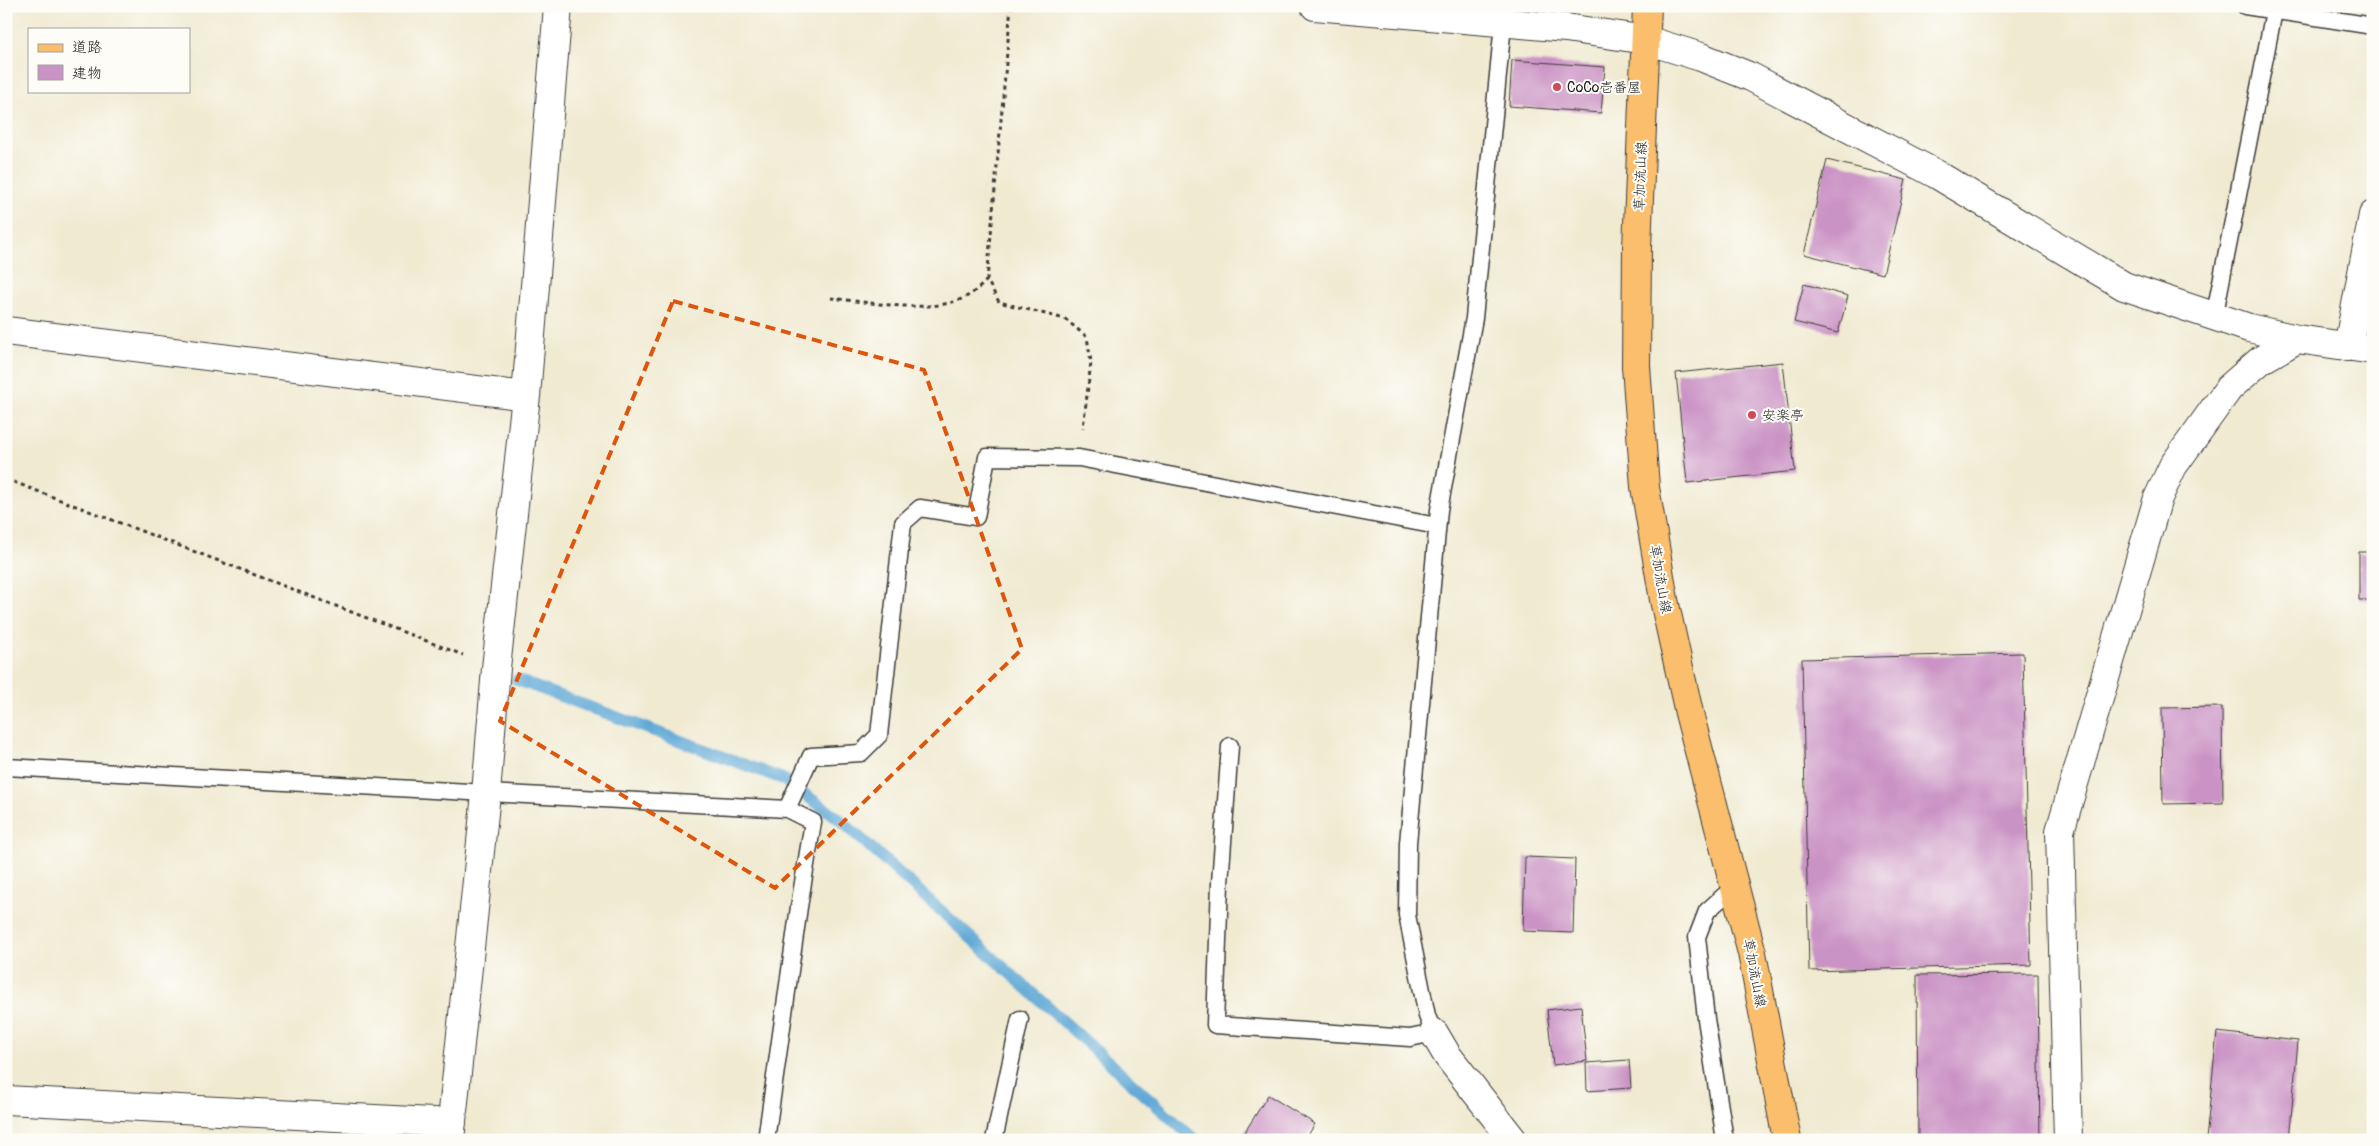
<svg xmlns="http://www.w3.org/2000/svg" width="2379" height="1146" font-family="Pangolin,'Klee One',sans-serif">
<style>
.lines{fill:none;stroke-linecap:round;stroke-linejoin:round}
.stream{stroke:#5da7d5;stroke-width:12}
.building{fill:#ca93c5}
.lane-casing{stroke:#3c3b37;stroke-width:19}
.street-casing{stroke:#3c3b37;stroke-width:30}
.primary-casing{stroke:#3c3b37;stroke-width:30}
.path{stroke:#3c3b37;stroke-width:3;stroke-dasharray:4 4;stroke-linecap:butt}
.lane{stroke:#fff;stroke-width:16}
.street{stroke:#fff;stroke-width:28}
.primary{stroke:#fabe6d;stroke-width:28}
.marked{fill:none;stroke:#de560d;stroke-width:4;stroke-dasharray:10 6;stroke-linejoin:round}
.poi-dot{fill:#d1495b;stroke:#fdfcf7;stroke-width:2}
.labels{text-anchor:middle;stroke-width:4;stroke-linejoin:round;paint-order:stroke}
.poi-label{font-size:14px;fill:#1c1c1c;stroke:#fdfcf7;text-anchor:start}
.street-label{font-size:14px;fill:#1c1c1c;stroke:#fdfcf7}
</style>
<rect width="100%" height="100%" fill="#fdfcf7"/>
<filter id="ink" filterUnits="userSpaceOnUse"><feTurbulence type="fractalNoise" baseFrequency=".02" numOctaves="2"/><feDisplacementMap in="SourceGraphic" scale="10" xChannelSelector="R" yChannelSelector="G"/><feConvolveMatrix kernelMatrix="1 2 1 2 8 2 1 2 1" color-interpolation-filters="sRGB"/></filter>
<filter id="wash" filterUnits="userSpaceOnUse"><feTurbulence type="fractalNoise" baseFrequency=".0096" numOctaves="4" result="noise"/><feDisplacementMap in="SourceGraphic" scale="20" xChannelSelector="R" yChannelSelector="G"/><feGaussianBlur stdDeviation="1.12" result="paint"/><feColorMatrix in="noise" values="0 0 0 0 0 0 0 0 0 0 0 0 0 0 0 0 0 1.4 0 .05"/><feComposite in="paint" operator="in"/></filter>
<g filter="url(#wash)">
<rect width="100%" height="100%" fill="#f0ead1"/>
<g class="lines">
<!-- stream -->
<path class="stream" d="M517,680l266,99 55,39 357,322"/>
</g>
<g id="blocks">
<!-- building -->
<path class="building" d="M1512,60l93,7 -4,46 -92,-7z
M1827,160l79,20 -23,94 -79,-20z
M1804,284l44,12 -10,37 -44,-11z
M1783,362l12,109 -108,12 -11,-110z
M2359,552h14v48h-14z
M2023,653l8,312 -222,6 -7,-312z
M2222,707l1,96 -60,1 -1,-96z
M1525,857l50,2 -2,74 -50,-2z
M2038,974l2,166h-122l-1,-165z
M1581,1006l6,55 -34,4 -6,-55z
M2217,1032l81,9 -9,99h-83z
M1629,1060l2,28 -44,3 -1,-28z
M1268,1095l47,29 -10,16h-65z"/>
</g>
</g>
<g filter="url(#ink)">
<use href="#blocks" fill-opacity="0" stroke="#3c3b37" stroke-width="1"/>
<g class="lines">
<defs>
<path id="lane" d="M2245,6l128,20
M2214,318l60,-307
M1230,746l-10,137 -5,142 195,13 24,-5 -7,-17 -20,-101 1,-72 31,-333 35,-192 29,-294
M6,767l781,42 26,13 -14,85 -33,233
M787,809l24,-53 50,-3 18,-18 24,-212 17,-15 56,9 11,-60 92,1 358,68
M994,1140l26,-121
M1725,1140l-19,-121 -9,-82 10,-26 29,-26"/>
<path id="street" d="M1315,6l251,22 80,12 55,17 50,20 185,97 188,112 125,42 48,11 76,11
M6,331l520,65
M2348,347l25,-132
M1434,1033l13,22 66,85
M6,1100l446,23
M450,1140l36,-346 10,-126 30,-272 32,-390
M2068,1140l-8,-309 98,-333 15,-32 56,-78 32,-28 36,-21"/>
<path id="primary" d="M1647,6l-10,242 -1,118 9,121 19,113 25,113 63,240 35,187"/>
</defs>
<!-- lane casing -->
<use href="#lane" class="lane-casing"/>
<!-- street casing -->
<use href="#street" class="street-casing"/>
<!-- primary casing -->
<use href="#primary" class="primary-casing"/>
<!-- path -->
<path class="path" d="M1011,6l-24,274 12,22 66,17 22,18 4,25 -8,66
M831,298c38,4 105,18 138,-3 7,-4 13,-10 18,-15
M6,479l457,176"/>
<!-- lane -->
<use href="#lane" class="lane"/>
<!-- street -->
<use href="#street" class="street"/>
<!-- primary -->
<use href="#primary" class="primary"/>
</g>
</g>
<!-- marked area -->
<path class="marked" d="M673,301l251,69 98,279 -247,239 -275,-167z"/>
<!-- markers -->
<g class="poi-dot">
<circle cx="1557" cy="87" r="5"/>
<circle cx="1752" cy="415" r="5"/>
</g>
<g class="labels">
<!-- poi labels -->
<g class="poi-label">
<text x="1567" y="92">CoCo壱番屋</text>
<text x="1762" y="420">安楽亭</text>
</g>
<!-- street labels -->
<g class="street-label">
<text transform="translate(1640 176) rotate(-88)" y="5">草加流山線</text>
<text transform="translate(1661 579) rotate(80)" y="5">草加流山線</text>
<text transform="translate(1755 973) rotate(79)" y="5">草加流山線</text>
</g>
</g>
<!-- margin -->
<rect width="2379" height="1146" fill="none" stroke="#fdfcf7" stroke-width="25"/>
<!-- legend -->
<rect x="28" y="28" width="162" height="65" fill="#fdfcf7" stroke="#a3a29f"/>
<rect x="38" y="44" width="25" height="8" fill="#fabe6d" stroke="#a3a29f"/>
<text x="72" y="52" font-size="15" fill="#1c1c1c">道路</text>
<rect x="38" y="65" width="25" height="15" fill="#ca93c5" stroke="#a3a29f"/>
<text x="72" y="78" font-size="15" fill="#1c1c1c">建物</text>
</svg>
